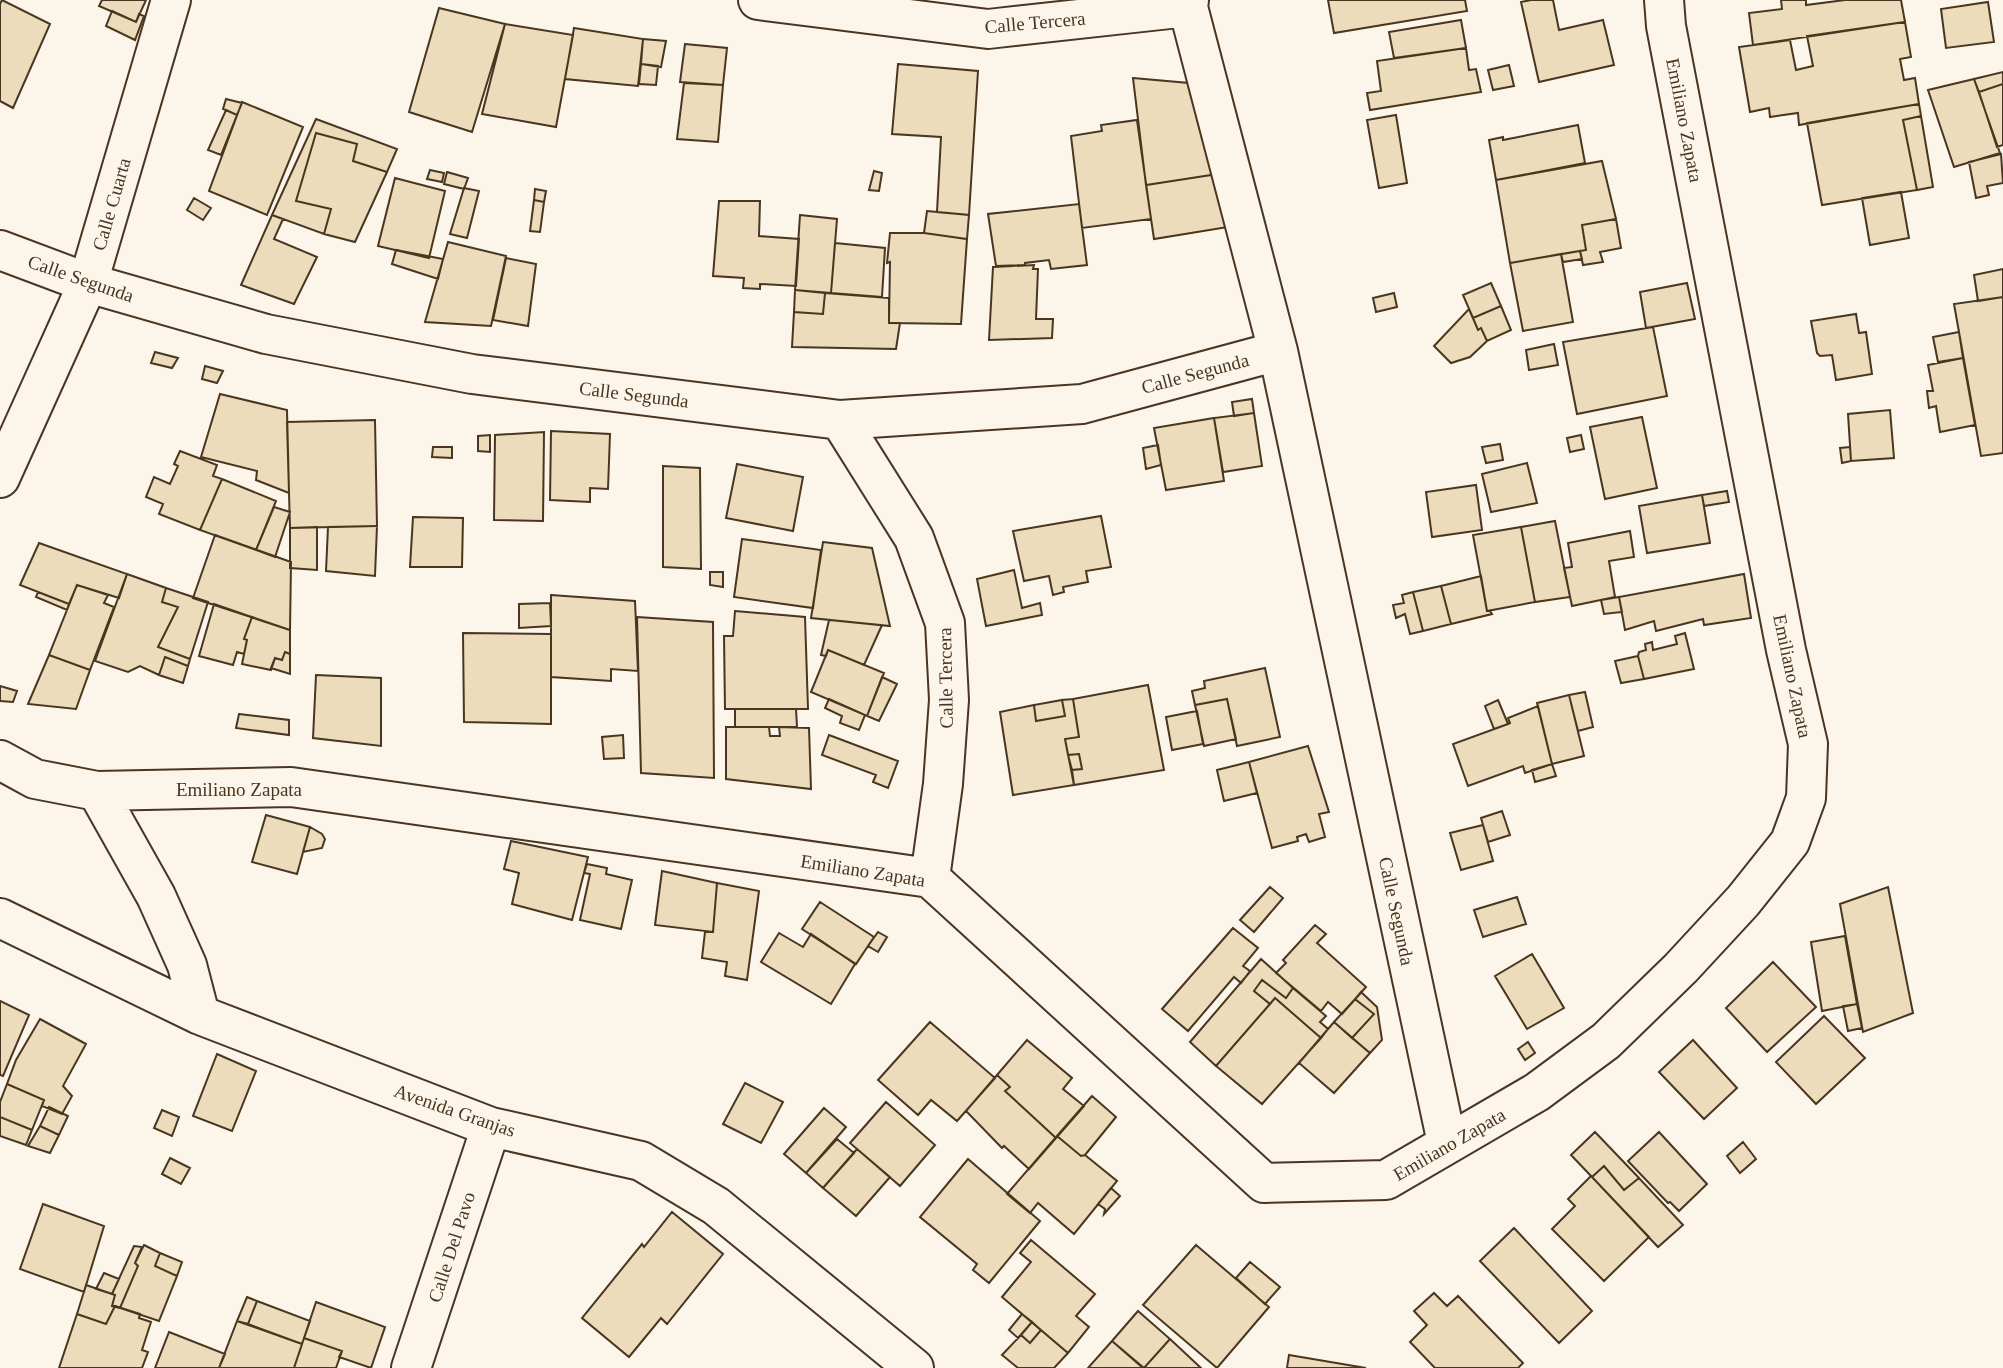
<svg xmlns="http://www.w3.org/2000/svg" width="2003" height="1368" font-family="Georgia,serif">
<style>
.building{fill:#ecdcbc;stroke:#4a3520;stroke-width:2}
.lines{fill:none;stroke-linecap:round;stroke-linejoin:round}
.minor-casing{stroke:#4a3520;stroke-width:42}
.minor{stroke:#fbf6e9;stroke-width:38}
.labels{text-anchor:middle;stroke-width:5;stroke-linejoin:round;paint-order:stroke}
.street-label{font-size:19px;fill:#4a3520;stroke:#fbf6e9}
</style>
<rect width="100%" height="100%" fill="#fbf6e9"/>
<!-- building -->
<path class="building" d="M2,0l48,24 -37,84 -13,-7v-97z
M102,0h44l-10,22 -37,-16z
M1328,0h137l2,11 -133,22z
M1531,0h22l6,30 44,-10 11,45 -75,17 -18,-80z
M1781,0h25v5l39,-5h56l4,22 -152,23 -4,-32 33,-4z
M1988,2l6,40 -48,6 -5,-39z
M439,8l66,16 -33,108 -63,-20z
M112,11l24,11 3,-8 5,2 -9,24 -29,-14z
M1461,20l5,28 -72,10 -5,-26z
M1905,22l6,35 -11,2 4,21 11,-2 4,26 -120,21 -1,-12 -28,4 -1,-9 -19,4 -11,-65 51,-7 6,30 17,-4 -6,-30z
M505,24l68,11 -17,92 -74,-13z
M574,28l69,11 -5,47 -73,-7z
M643,39l23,2 -5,26 -20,-3z
M685,44l42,4 -4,37 -43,-3z
M1466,48l3,22 7,-1 5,23 -111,18 -3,-17 14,-2 -4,-30z
M641,64l17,2 -2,19 -17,-1z
M898,64l80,7 -9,144 -32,-3 4,-75 -49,-3z
M1509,65l5,21 -21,4 -5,-20z
M2003,72v12l-24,8 -5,-13z
M1133,78l67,6 18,90 -72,11z
M1974,79l26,74 -46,14 -26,-77z
M684,83l39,2 -5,57 -41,-3z
M2003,84v61l-6,2 -18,-55z
M226,99l16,4 -5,12 -14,-6z
M242,102l61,25 -36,88 -58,-24z
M1919,104l2,12 -18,4 14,70 -95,15 -15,-82z
M226,110l11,5 -16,40 -13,-5z
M1396,115l11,68 -28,5 -12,-68z
M1921,116l12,71 -16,3 -14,-70z
M316,119l81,30 -10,23 -34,-11 4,-17 -41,-11 -20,68 35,8 -7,25 -52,-19z
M1137,120l14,99 -69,9 -11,-92 31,-5 -1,-6z
M1578,125l7,38 -89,17 -7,-40 14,-3v3z
M316,133l41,11 -4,17 34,11 -32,70 -31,-8 7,-25 -35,-8z
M2001,154l2,29 -16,3 2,9 -13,3 -7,-36z
M1602,161l14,58 -34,6 4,25 -76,13 -14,-83z
M430,170l14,3 -2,9 -15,-3z
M874,171l8,2 -3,18 -10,-1z
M447,172l21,6 -4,11 -20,-5z
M1218,174l10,53 -74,12 -8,-54z
M395,178l50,13 -16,67 -51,-12z
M464,188l15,3 -12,47 -17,-4z
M535,189l11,2 -2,11 -10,-2z
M1901,192l8,46 -39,7 -8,-47z
M194,198l17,10 -8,12 -16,-10z
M534,200l10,2 -4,30 -10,-1z
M719,201h41l-1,35 40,3 -3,47 -36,-2v5l-17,-1 1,-10 -31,-2z
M1079,204l8,61 -36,4 -2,-9 -24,3v2l-29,1 -8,-52z
M927,211l42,4 -2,24 -43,-6z
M272,215l11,4 -9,20 43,18 -23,47 -53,-19z
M800,215l37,4 -6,74 -36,-3z
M1616,219l5,29 -21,4 3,10 -20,3 -3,-14 6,-1 -4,-25z
M890,233h34l43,6 -6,85 -72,-1 1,-61 -3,1z
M448,242l58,14 -15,70 -66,-4z
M835,243l50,5 -3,49 -51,-4z
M396,250l47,9 -5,20 -46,-15z
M1580,251l2,8 -19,3 -2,-8z
M1561,254l12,68 -50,9 -13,-68z
M506,258l30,6 -8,62 -35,-6z
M1034,265l-1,4h5l-2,50h17l-1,19 -63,2 4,-73z
M2003,269v28l-25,4 -4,-26z
M1491,283l10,23 -28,12 -10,-23z
M1687,283l8,36 -49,9 -6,-36z
M795,290l30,3 -2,21 -29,-2z
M825,293l64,5v25h11l-4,26 -104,-2 2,-35 29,2z
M1394,293l3,14 -21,5 -3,-14z
M2003,297v156l-22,3 -27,-152z
M1501,306l10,24 -24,11 -6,-13 -3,2 -5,-12z
M1469,309l9,21 3,-2 6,13 -17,16 -19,6 -17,-17z
M1856,314l3,19 7,-1 6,42 -36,6 -4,-25 -12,1 -3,-3 -6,-32z
M1653,327l14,69 -90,18 -14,-72z
M1959,332l4,26 -25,4 -5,-25z
M1554,344l4,21 -29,5 -3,-20z
M155,352l23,6 -6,10 -21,-5z
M1963,358l12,67 -35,7 -4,-26 -7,2 -2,-17h6l-5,-26z
M205,366l18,5 -6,12 -15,-4z
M220,394l67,16 2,83 -33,-13 1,-9 -56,-14z
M1252,399l2,14 -20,3 -2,-14z
M1890,410l4,48 -43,3 -3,-47z
M1254,413l8,53 -39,6 -9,-54z
M1642,417l15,71 -52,11 -15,-72z
M1214,418l10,63 -58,9 -12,-62z
M375,420l2,106 -87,2 -3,-106z
M551,431l59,3 -2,55 -18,-1v14l-40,-2z
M544,432l-1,89 -49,-1 1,-85z
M490,435v17l-12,-1v-15z
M1581,435l3,14 -14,3 -3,-14z
M1500,444l3,16 -17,3 -4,-16z
M1158,445l3,20 -15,4 -3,-21z
M433,447h19v11l-20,-1z
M1850,447l1,14 -9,2 -2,-15z
M180,451l37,14 -4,11 9,3 -22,51 -41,-16 4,-10 -17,-7 8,-20 16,7 8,-18 -4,-2z
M1527,463l10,40 -46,9 -9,-38z
M737,464l66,13 -10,54 -67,-13z
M663,466l37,2 1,101 -38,-2z
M222,479l54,22 -20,49 -56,-20z
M1476,485l6,45 -50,7 -6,-45z
M1727,491l2,11 -25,4 -2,-11z
M1702,495l8,48 -63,10 -8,-47z
M274,507l16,5 -15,45 -19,-7z
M1101,516l10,51 -25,4 2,11 -25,5 1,5 -11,3 -4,-19 -25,5 -11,-50z
M413,517l50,1 -1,49h-52z
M1555,521l15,76 -35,5 -14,-75z
M377,526l-2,50 -49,-5 2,-44z
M317,527v43l-27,-2v-40z
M1521,527l14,75 -48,9 -14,-76z
M1630,531l4,26 -25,4 6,36 -43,9 -8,-38 8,-1 -4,-24z
M215,535l76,27 -1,68 -97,-32z
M742,539l79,11 -8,58 -79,-11z
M823,542l49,6 18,78 -79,-8z
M39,543l88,31 -8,24 -42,-13 -8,19 -49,-19z
M1014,570l8,38 18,-5 2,12 -56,11 -9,-47z
M710,572h13v15l-13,-2z
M127,574l39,14 -4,14 16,5 -20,40 32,12 -2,7 -23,-9 -6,18 -19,-9 -12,6 -33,-11z
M1744,574l7,44 -47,7 -1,-6 -47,12 -2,-10 -29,9 -6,-33z
M1481,576l6,35h3l2,3 -41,10 -10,-38z
M77,585l31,10 -4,8 10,4 -24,63 -41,-15z
M1441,586l10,38 -28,7 -10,-39z
M166,588l42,14 -18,57 -32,-12 20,-40 -16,-5z
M38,592l31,12 -2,6 -31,-13z
M1413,592l10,39 -13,3 -5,-20 -9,4 -3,-13 11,-2 -2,-8z
M551,595l84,6 3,70 -27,-2v12l-60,-4z
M1619,597l3,15 -18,2 -3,-14z
M550,603l1,23 -32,2v-24z
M214,604l38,13 -8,22 3,1 -3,14 -7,-2 -4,13 -34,-9z
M735,611l70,6 3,92h-83l-1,-73h9z
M252,617l38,13v24l-5,-2 -3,8 -7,-2 -4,12 -29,-6 5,-24 -3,-1z
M637,617l76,5 1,156 -73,-5z
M829,620l53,5 -18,40 -36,-15 -2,6 -5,-1z
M463,633l88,1v90l-87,-2z
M1685,633l9,36 -50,10 -6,-23 1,-4 7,-2 -1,-6 7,-2 1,8 24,-6 -2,-8z
M828,650l56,23 -17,43 -56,-24z
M285,652l5,2v20l-19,-6 4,-10 7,2z
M49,655l41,15 -14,39 -48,-5z
M1638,656l6,23 -23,4 -6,-22z
M165,657l23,9 -5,17 -24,-8z
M1265,668l15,69 -43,9 -10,-47 -32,6 -3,-14 13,-3 -1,-7z
M316,675l65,3v68l-68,-8z
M882,677l15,7 -18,37 -12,-5z
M1148,685l16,85 -90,15 -2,-15 10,-1 -3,-15 -11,1 -3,-16 14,-2 -6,-38z
M0,686l17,5 -4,11 -13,-1z
M1585,692l8,35 -15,4 -9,-36z
M1569,695l15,61 -32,8 -15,-61z
M829,699l36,16 -6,15 -19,-7 2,-7 -17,-8z
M1073,699l6,38 -14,2 9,46 -61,10 -13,-83 34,-7 2,16 29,-5 -3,-16z
M1227,699l9,40 -32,7 -9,-41z
M1062,700l3,16 -29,5 -2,-16z
M1498,700l10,24 -14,5 -9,-23z
M1538,706l14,58 -27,9 -2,-7 -55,20 -15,-42 55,-20 2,-1 -2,-5z
M735,709h61l1,18h-62z
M1197,711l6,33 -31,6 -6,-33z
M239,714l50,6v15l-53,-7z
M726,727h43l1,9h10l-1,-9 30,1 2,61 -85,-10z
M623,735l1,23 -20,1 -2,-22z
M829,735l69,26 -10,27 -15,-6 3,-7 -54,-20z
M1308,746l21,66 -10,2 6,23 -16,5 -3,-8 -9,3 1,4 -26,7 -23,-86z
M1079,754l3,15 -10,1 -4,-15z
M1249,762l8,31 -33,8 -7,-31z
M1552,764l4,12 -21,6 -3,-12z
M1502,811l8,24 -22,7 -7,-24z
M266,815l44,12 -13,47 -45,-12z
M1483,825l10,36 -32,9 -11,-37z
M310,827l12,7 3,5 -3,9 -19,4z
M511,841l77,16 -16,63 -60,-16 7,-31 -15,-4z
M587,864l20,4 -1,6 26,6 -11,49 -41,-9 10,-46 -6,-1z
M662,871l55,12 -4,49 -58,-7z
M717,883l42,8 -12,89 -22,-4 2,-14 -25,-4 3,-26h8z
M1270,887l13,11 -29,34 -14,-12z
M1888,887l25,126 -50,19 -23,-128z
M1517,897l9,27 -43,13 -9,-27z
M820,902l54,35 -18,27 -54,-35z
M1315,925l11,9 -9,9 49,44 -24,27 -14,-12 -7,9 -45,-38 10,-10 -3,-3z
M1233,928l25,20 -15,18 7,5 -9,12 -7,-6 -46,54 -26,-22z
M878,932l9,5 -9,15 -10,-6z
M779,933l24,14 8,-13 44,30 -24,40 -70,-42z
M1845,936l12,68 -35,7 -11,-69z
M1532,954l32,54 -37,21 -32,-53z
M1261,959l32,29 -7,10 -24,-18 -8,11 16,13 -54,62 -26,-24z
M1773,962l43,45 -49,45 -41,-44z
M1262,980l24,18 7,-10 33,28 -6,6 8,7 -7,9 -46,-40 -5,6 -16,-13z
M1361,992l16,15 5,33 -12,13 -18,-15 22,-24 -19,-15z
M1275,998l46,40 -59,66 -46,-38z
M1355,999l19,15 -22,24 -18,-16z
M0,1001l29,14 -26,61 -3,-1z
M1857,1004l5,24 -14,3 -5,-25z
M1824,1016l41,42 -49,46 -40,-42z
M40,1019l46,25 -23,42 9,10 -10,18 -20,-8 2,-6 -37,-16 9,-24z
M930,1022l65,56 -38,43 -26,-21 -13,15 -40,-35z
M1334,1022l36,31 -36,40 -35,-30z
M1027,1040l45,38 -9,11 21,17 -28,32 -51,-47 5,-4 -13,-12z
M1693,1040l44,48 -33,31 -45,-47z
M1528,1042l7,11 -10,7 -7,-11z
M217,1054l39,17 -24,60 -39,-15z
M997,1075l13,12 -5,4 51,47 -27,31 -25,-23 -2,2 -36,-37z
M745,1083l38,19 -22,41 -38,-19z
M7,1084l37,16 -12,30 -32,-13v-15z
M1092,1096l24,21 -31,38 -4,1 -24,-20z
M886,1102l49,43 -35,41 -50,-43z
M49,1107l19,9 -9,19 -19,-9z
M824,1108l22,19 -40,46 -22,-19z
M162,1110l17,7 -7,19 -18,-8z
M0,1117l32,13 -6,15 -26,-9z
M40,1126l19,9 -9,18 -22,-7z
M1595,1132l44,46 -15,12 -20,-24 -12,11 -21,-22z
M1659,1132l48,52 -28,27 -9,-9 -2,1 -40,-42z
M1057,1136l24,20 4,-1 32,26 -43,53 -36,-31 -8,10 -23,-19z
M837,1139l17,14 -31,35 -17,-15z
M1743,1142l13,17 -16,14 -13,-17z
M857,1149l33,28 -34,39 -33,-28z
M170,1158l20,10 -9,16 -19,-10z
M968,1159l72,62 -51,62 -16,-13 4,-6 -57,-47z
M1604,1166l20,24 15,-12 44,47 -25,22 -66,-70z
M1591,1176l58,61 -45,44 -52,-52 23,-23 -7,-7z
M1111,1188l9,8 -16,18 1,-5 -7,-5z
M43,1204l61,22 -20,66 -64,-23z
M672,1212l51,42 -56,70 -6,-6 -32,39 -47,-39 60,-74 2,3z
M1514,1228l78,83 -33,32 -79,-82z
M1031,1240l64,54 -19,22 13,11 -21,26 -66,-56 29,-35 -11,-9z
M144,1245l16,8 -5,13 22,10 -18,45 -39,-13 18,-42 -3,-3z
M1196,1245l73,62 -52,61 -74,-63z
M134,1246l8,1 -7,16 3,3 -18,42 -8,-2 3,-11 -3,-1z
M160,1253l22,9 -5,14 -22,-10z
M1250,1262l30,25 -15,17 -29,-26z
M104,1273l15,6 -7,15 -16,-5z
M86,1285l29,10 -3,11h3l-9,18 -29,-10z
M1434,1293l13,13 11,-10 65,67 -5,5h-83l-25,-26 17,-17 -13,-14z
M247,1297l10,4 -9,23 -11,-3z
M257,1301l53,20 -8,23 -54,-20z
M316,1302l69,25 -14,41 -32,-11 3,-6 -38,-13z
M115,1306l25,8 -1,4 12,4 -9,28 6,2 -6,16h-83l18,-54 29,10z
M1138,1311l32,28 -26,29 -32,-27z
M1022,1314l10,8 -14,16 -9,-8z
M237,1321l65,23 -8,24h-75z
M1032,1322l9,8 -11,13 -9,-8z
M1041,1330l27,23 -14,15h-36l-16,-13 19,-20 9,8z
M169,1332l56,22 -6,14h-64z
M304,1338l38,13 -6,17h-42z
M1170,1339l31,29h-57z
M1112,1341l31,27h-55z
M1289,1355l77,13h-79z"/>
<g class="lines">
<defs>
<path id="minor" d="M758,0l230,29 200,-22
M1189,0l-1,7 90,344 169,792
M0,250l88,33 178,51 206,40 368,46 242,-16 196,-53
M840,420l74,118 31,85 4,77 -6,84 -13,94
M0,478l88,-195 83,-283
M0,760l35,19 62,12 194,-4 639,91 334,305 122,-3 151,-88 69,-51 75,-73 62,-67 47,-59 16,-44 2,-54 -22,-94 -120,-624 -2,-26
M97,791l59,105 31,69 13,50
M0,918l200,97 291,112 150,34 75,45 198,162
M411,1368l80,-241"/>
</defs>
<!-- minor casing -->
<use href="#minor" class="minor-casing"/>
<!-- minor -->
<use href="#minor" class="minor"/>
</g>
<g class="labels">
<!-- street labels -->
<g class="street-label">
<text transform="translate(1035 22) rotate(-5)" y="7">Calle Tercera</text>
<text transform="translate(1685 120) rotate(79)" y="7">Emiliano Zapata</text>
<text transform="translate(111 204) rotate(-74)" y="7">Calle Cuarta</text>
<text transform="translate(81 278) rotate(19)" y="7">Calle Segunda</text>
<text transform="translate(1195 373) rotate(-15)" y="7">Calle Segunda</text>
<text transform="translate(634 394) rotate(7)" y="7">Calle Segunda</text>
<text transform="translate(1793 676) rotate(78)" y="7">Emiliano Zapata</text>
<text transform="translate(945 678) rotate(-91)" y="7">Calle Tercera</text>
<text x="239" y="796">Emiliano Zapata</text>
<text transform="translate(863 870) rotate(9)" y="7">Emiliano Zapata</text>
<text transform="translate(1397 911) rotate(78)" y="7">Calle Segunda</text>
<text transform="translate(455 1110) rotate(19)" y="7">Avenida Granjas</text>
<text transform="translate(1449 1144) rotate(-30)" y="7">Emiliano Zapata</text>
<text transform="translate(451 1247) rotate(-72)" y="7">Calle Del Pavo</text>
</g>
</g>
</svg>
